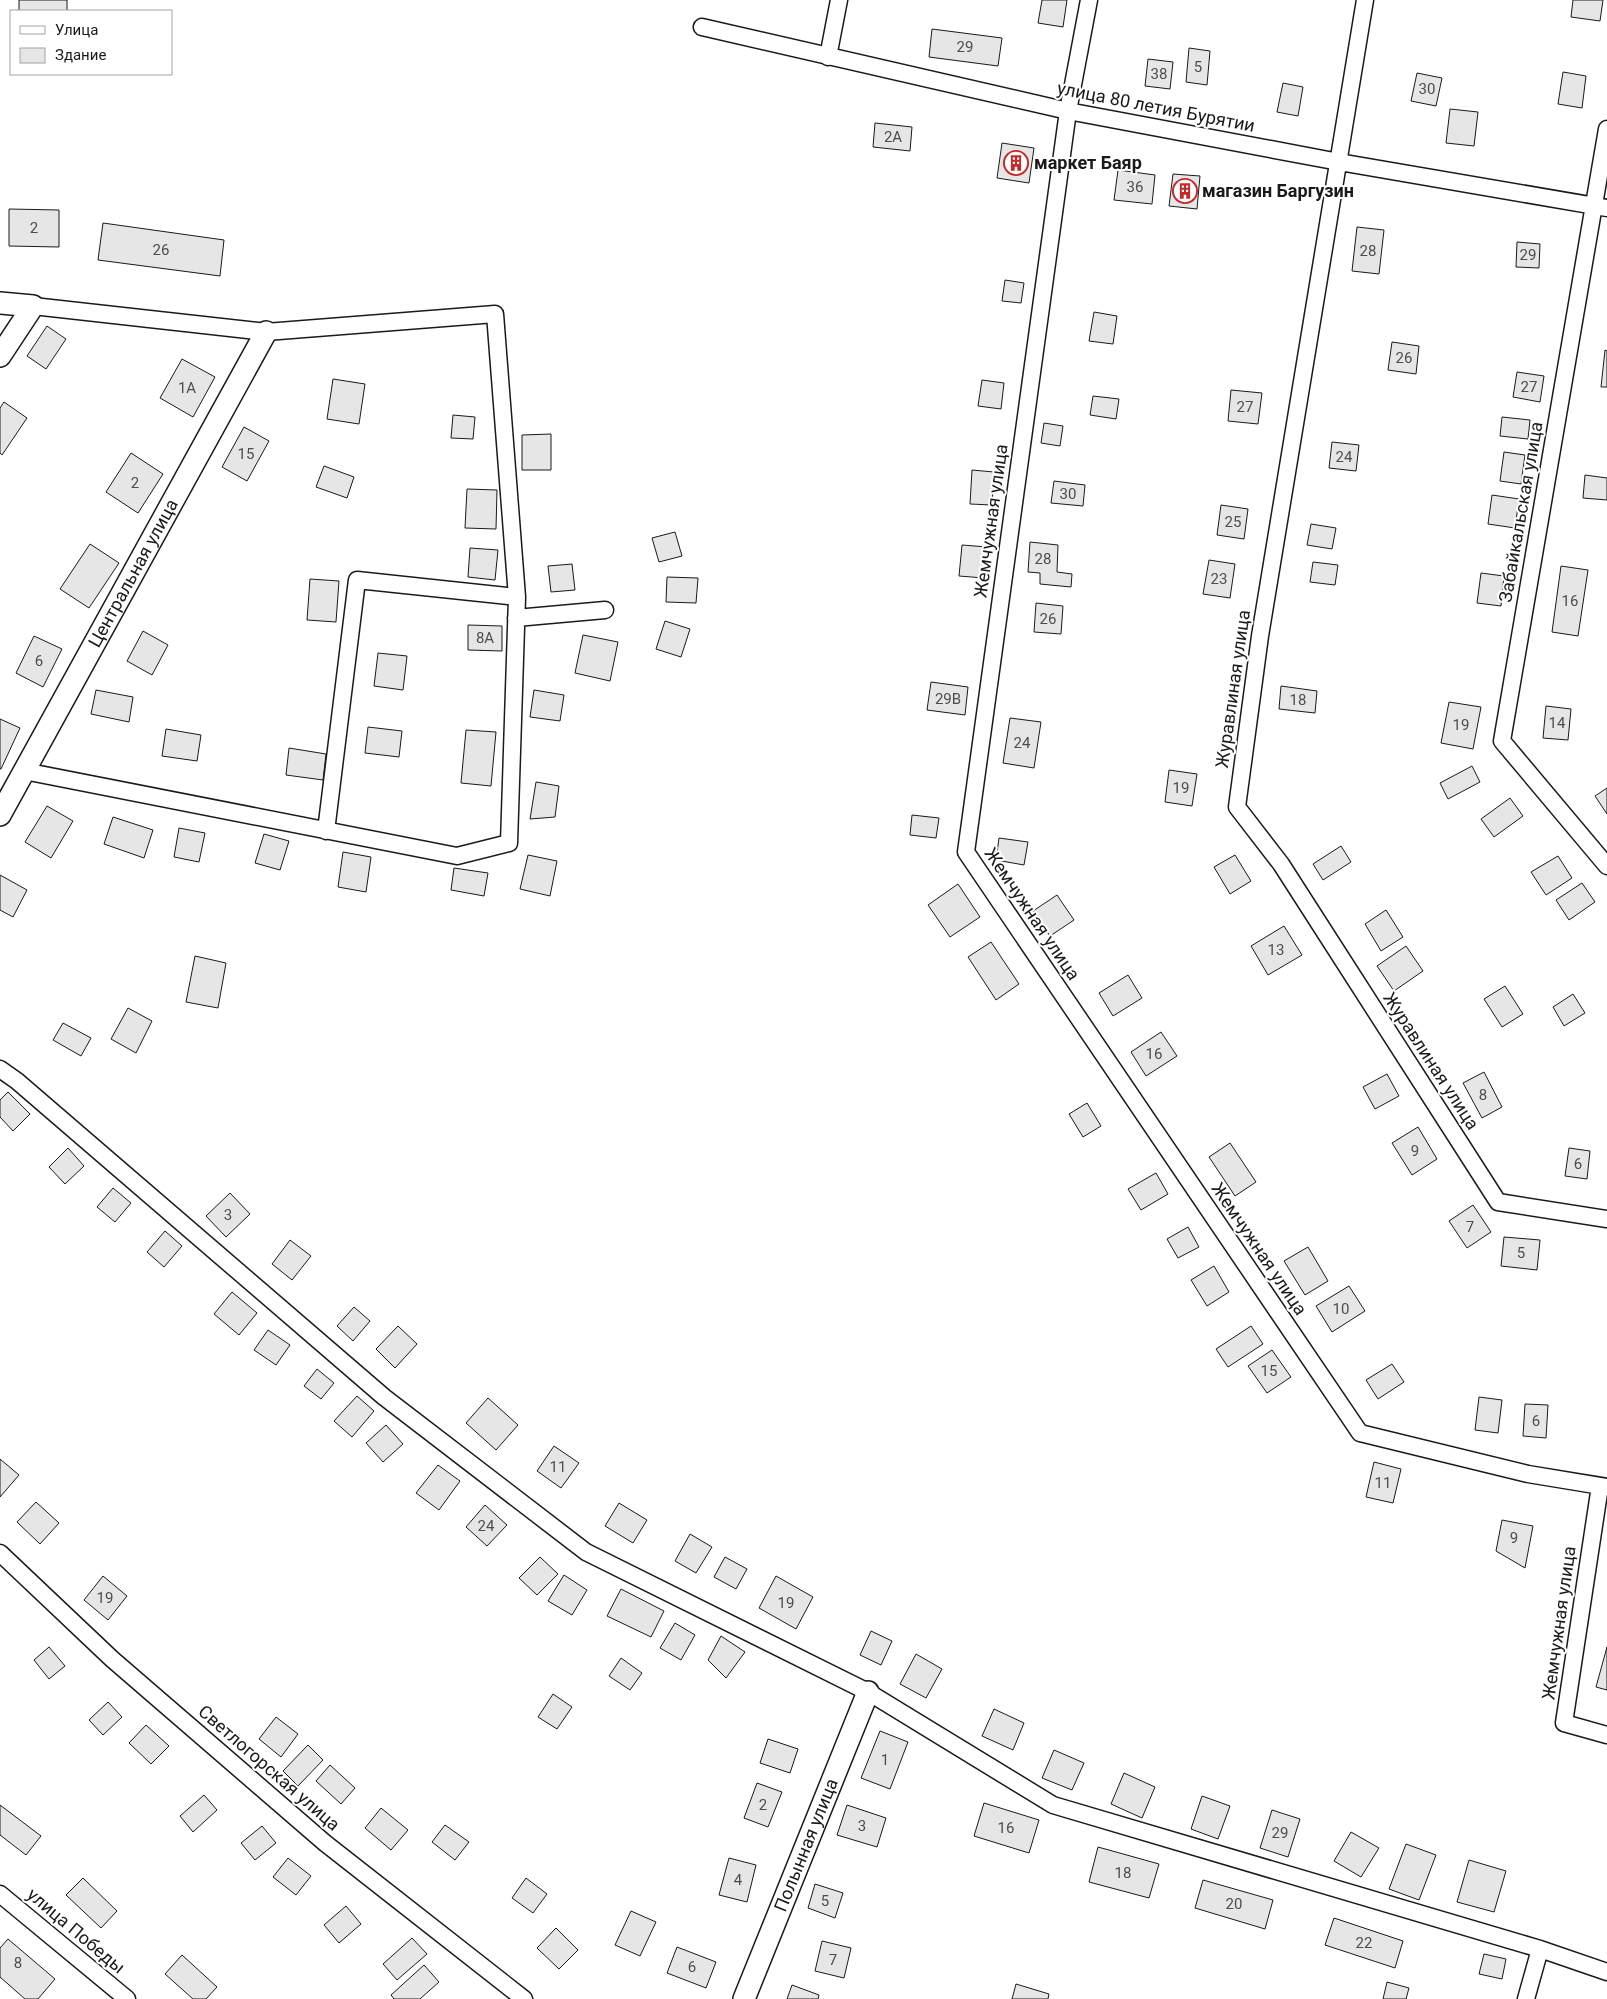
<svg xmlns="http://www.w3.org/2000/svg" width="1607" height="1999" font-family="Roboto,sans-serif">
<style>
.building{fill:#e6e6e6;stroke:#1a1a1a}
.lines{fill:none;stroke-linecap:round;stroke-linejoin:round}
.minor-casing{stroke:#1a1a1a;stroke-width:19}
.tertiary-casing{stroke:#1a1a1a;stroke-width:24}
.minor{stroke:#fff;stroke-width:16}
.tertiary{stroke:#fff;stroke-width:21}
.labels{text-anchor:middle;stroke-width:4;stroke-linejoin:round;paint-order:stroke}
.number-label{font-size:15px;fill:#4d4d4d}
.street-label{font-size:18px;fill:#1a1a1a;stroke:#fff}
.poi-label{font-size:18px;font-weight:bold;fill:#1a1a1a;stroke:#fff;text-anchor:start}
</style>
<rect width="100%" height="100%" fill="#fff"/>
<!-- building -->
<path class="building" d="M19,0h48v11h-48z
M1042,0h25l-4,27 -25,-4z
M1573,0h30l-3,21 -29,-4z
M932,29l70,9 -4,28 -69,-9z
M1189,48l21,3 -3,34 -21,-3z
M1148,59l25,3 -3,27 -25,-3z
M1563,72l23,4 -4,32 -24,-4z
M1417,73l25,5 -6,28 -25,-5z
M1283,83l20,4 -5,29 -21,-4z
M1450,109l28,3 -4,34 -28,-3z
M875,123l37,4 -2,24 -37,-4z
M1002,143l32,5 -5,35 -32,-5z
M1118,170l37,5 -3,29 -38,-4z
M1173,174l27,2 -3,33 -28,-3z
M9,209l50,1v37l-50,-1z
M103,223l121,17 -4,36 -122,-16z
M1357,227l27,3 -5,44 -27,-3z
M1517,242l23,2 -1,24 -23,-1z
M1005,280l19,3 -3,20 -19,-2z
M1094,312l23,4 -4,28 -24,-3z
M47,326l19,13 -20,30 -19,-13z
M1392,342l27,4 -3,28 -28,-4z
M1605,350l2,1v36h-6z
M182,359l33,18 -22,40 -33,-19z
M1517,372l27,4 -4,26 -27,-5z
M333,379l32,5 -6,40 -32,-5z
M982,380l22,3 -3,26 -23,-3z
M1231,390l31,3 -4,31 -30,-3z
M1093,396l26,3 -3,20 -26,-4z
M4,402l23,16 -25,37 -2,-2v-45z
M453,415l22,2 -2,22 -22,-1z
M1502,417l28,3 -2,19 -28,-3z
M1044,423l19,3 -3,20 -19,-3z
M244,427l25,14 -22,40 -25,-14z
M551,434v36h-29v-35z
M1332,442l27,3 -3,26 -27,-3z
M1504,452l21,3 -4,29 -21,-3z
M131,453l32,21 -25,39 -32,-21z
M324,466l30,11 -7,21 -31,-11z
M972,470l22,2 -2,33 -22,-1z
M1585,475l22,3v22l-24,-2z
M1054,481l31,4 -2,21 -32,-3z
M467,489l30,1 -1,39 -31,-1z
M1492,495l27,4 -4,29 -27,-4z
M1221,505l27,4 -4,30 -27,-4z
M1311,524l25,4 -4,21 -25,-4z
M675,532l7,24 -23,6 -7,-24z
M1030,542l28,3 -1,27 15,2 -1,13 -31,-3v-11l-12,-1z
M90,544l29,19 -30,45 -29,-19z
M962,545l25,2 -3,31 -25,-2z
M470,548l28,2 -3,30 -27,-3z
M1209,560l26,4 -5,34 -27,-4z
M1313,562l25,3 -3,20 -25,-3z
M572,564l3,26 -24,2 -3,-26z
M1561,566l27,4 -10,66 -26,-4z
M1481,573l23,3 -3,30 -24,-3z
M667,577l31,1 -2,25 -30,-1z
M310,579l29,2 -3,41 -29,-2z
M1036,603l27,3 -2,28 -27,-2z
M665,621l25,8 -9,28 -25,-8z
M468,625l34,1v25l-34,-1z
M143,631l25,14 -16,30 -25,-14z
M583,635l35,7 -8,39 -35,-8z
M34,636l28,13 -19,38 -27,-14z
M378,653l29,3 -4,34 -29,-4z
M931,682l37,5 -3,28 -38,-5z
M1281,686l36,5 -2,22 -36,-4z
M96,690l37,7 -4,25 -38,-8z
M534,690l30,5 -4,26 -30,-4z
M1449,702l32,5 -8,42 -32,-6z
M1546,706l25,3 -3,31 -25,-2z
M1010,718l31,4 -7,46 -31,-5z
M0,719l20,9 -19,41h-1z
M368,727l34,4 -3,26 -34,-4z
M166,729l35,6 -4,26 -35,-5z
M466,730l30,2 -5,54 -30,-3z
M289,748l37,6 -3,26 -37,-5z
M1472,766l8,16 -32,17 -8,-16z
M1169,770l28,4 -5,32 -27,-4z
M536,782l23,4 -4,31 -25,2z
M1607,788v26l-12,-18z
M1510,798l13,18 -29,21 -13,-18z
M47,806l26,15 -22,37 -26,-16z
M912,815l27,3 -3,20 -26,-3z
M113,817l40,13 -9,28 -40,-14z
M179,828l26,5 -6,29 -25,-5z
M264,834l25,7 -9,29 -25,-7z
M999,838l29,4 -4,23 -28,-5z
M1341,846l10,16 -28,18 -10,-16z
M343,852l28,5 -5,35 -28,-5z
M528,855l29,6 -7,35 -30,-7z
M1235,855l16,26 -21,13 -16,-27z
M1558,856l14,22 -26,17 -15,-23z
M454,868l34,5 -4,23 -33,-6z
M0,875l27,15 -14,27 -13,-7z
M1582,883l13,19 -26,18 -13,-20z
M958,884l22,33 -30,20 -22,-32z
M1057,895l17,25 -24,16 -17,-25z
M1386,910l17,27 -22,14 -16,-27z
M1284,926l18,29 -34,20 -17,-29z
M991,942l28,42 -23,16 -28,-43z
M1406,946l17,25 -29,20 -17,-25z
M195,956l31,7 -8,45 -32,-6z
M1128,975l14,23 -29,18 -14,-23z
M1505,986l18,28 -21,13 -18,-28z
M1573,994l12,19 -21,13 -11,-19z
M128,1008l24,13 -16,32 -25,-14z
M63,1023l28,15 -10,18 -28,-16z
M1161,1032l16,24 -31,20 -15,-24z
M1484,1072l18,35 -20,11 -19,-35z
M1387,1074l12,22 -24,13 -12,-22z
M8,1092l22,22 -17,17 -13,-14v-17z
M1087,1103l14,23 -18,11 -14,-23z
M1418,1127l19,32 -25,16 -20,-32z
M1230,1143l26,39 -21,14 -26,-39z
M68,1148l16,18 -19,18 -16,-17z
M1569,1148l21,3 -3,28 -22,-3z
M1156,1173l12,21 -27,16 -13,-21z
M113,1188l18,15 -16,19 -18,-15z
M230,1193l20,21 -24,23 -20,-21z
M1473,1205l18,27 -24,16 -18,-27z
M1188,1227l11,20 -21,11 -11,-19z
M165,1231l17,15 -18,21 -17,-15z
M1504,1237l36,3 -3,30 -36,-4z
M290,1240l21,16 -19,24 -20,-16z
M1308,1247l20,34 -23,14 -21,-34z
M1214,1266l15,26 -22,14 -16,-26z
M1349,1286l16,25 -33,21 -16,-26z
M232,1292l25,21 -18,22 -25,-21z
M354,1307l16,14 -17,20 -16,-15z
M398,1326l19,18 -22,24 -19,-19z
M1251,1326l12,18 -35,23 -12,-18z
M268,1330l22,15 -14,20 -22,-15z
M1272,1350l19,27 -24,16 -19,-27z
M1392,1364l12,18 -26,17 -12,-19z
M317,1369l17,14 -13,16 -17,-13z
M357,1396l17,15 -22,26 -18,-16z
M1479,1397l23,3 -4,33 -23,-3z
M488,1398l30,27 -22,25 -30,-27z
M1525,1404l23,1 -2,33 -23,-2z
M386,1425l17,19 -20,18 -17,-19z
M554,1446l25,17 -18,25 -24,-17z
M0,1459l19,16 -19,22z
M1374,1462l27,7 -8,34 -27,-6z
M438,1465l22,16 -21,29 -23,-17z
M36,1502l23,21 -19,21 -23,-22z
M619,1503l28,17 -14,23 -28,-17z
M485,1505l22,20 -20,21 -21,-19z
M1502,1520l31,6 -8,42 -29,-17z
M690,1534l22,13 -16,26 -21,-12z
M540,1557l18,17 -21,21 -18,-17z
M725,1557l22,12 -11,20 -22,-12z
M564,1575l23,15 -15,25 -24,-14z
M103,1576l24,20 -19,24 -24,-20z
M776,1576l37,21 -17,32 -37,-21z
M621,1589l43,22 -13,26 -44,-21z
M675,1623l20,12 -14,25 -21,-12z
M871,1631l21,10 -11,24 -21,-10z
M721,1636l24,16 -19,26 -18,-18z
M49,1647l16,19 -16,13 -15,-19z
M1607,1647v43l-11,-3z
M916,1654l26,15 -16,29 -26,-14z
M621,1658l21,15 -12,17 -21,-14z
M553,1694l19,13 -15,22 -19,-12z
M108,1702l14,15 -19,18 -14,-15z
M994,1709l30,14 -11,27 -31,-14z
M276,1717l22,17 -17,23 -22,-18z
M146,1725l23,21 -18,18 -22,-21z
M880,1731l28,11 -18,47 -29,-11z
M768,1739l30,10 -8,24 -30,-10z
M308,1745l15,15 -25,26 -15,-15z
M1054,1750l30,13 -12,27 -30,-12z
M330,1765l25,23 -14,16 -25,-23z
M1124,1773l31,14 -13,31 -31,-14z
M757,1783l25,9 -14,35 -24,-9z
M204,1795l13,15 -24,22 -13,-16z
M1202,1796l28,10 -12,33 -27,-10z
M984,1803l55,17 -10,33 -55,-17z
M0,1805l41,31 -15,19 -26,-20z
M847,1805l39,13 -9,29 -40,-12z
M381,1808l27,22 -17,20 -26,-22z
M1272,1810l28,9 -12,38 -28,-9z
M445,1825l24,17 -14,18 -23,-18z
M262,1826l14,17 -21,17 -14,-17z
M1351,1832l28,16 -18,29 -27,-16z
M1406,1844l30,11 -17,45 -30,-11z
M1098,1847l61,17 -10,34 -60,-16z
M288,1858l23,18 -15,19 -23,-18z
M729,1858l27,7 -9,37 -28,-7z
M1469,1860l37,11 -12,41 -37,-10z
M83,1878l34,33 -16,17 -35,-33z
M526,1878l21,16 -14,19 -21,-15z
M1203,1880l70,20 -8,29 -70,-21z
M815,1884l28,9 -8,25 -27,-10z
M346,1906l15,18 -22,19 -15,-18z
M631,1911l25,11 -16,34 -25,-11z
M1334,1918l69,23 -8,27 -70,-23z
M556,1928l22,22 -19,19 -22,-21z
M412,1938l15,16 -30,26 -14,-16z
M8,1939l47,40 -17,20h-13l-25,-22v-29z
M822,1941l29,7 -7,30 -29,-7z
M677,1947l39,15 -10,26 -39,-15z
M1484,1954l22,5 -4,20 -23,-5z
M182,1955l35,32 -11,12h-13l-28,-25z
M424,1965l15,17 -19,17h-26l-3,-4z
M1387,1982l22,6 -3,11h-23z
M1016,1984l33,10 -1,5h-36z
M792,1985l27,10 -1,4h-31z"/>
<g class="lines">
<defs>
<path id="minor" d="M1089,0l-21,111 -102,741 394,581 168,41 79,13
M1365,0l-105,636 -23,171 44,57 217,338 109,17
M702,27l366,84 271,51 268,46
M828,57l11,-57
M1607,129l-105,612 105,125
M516,618l89,-8
M24,771l433,85 52,-13 8,-246 -22,-283 -229,18 -233,-26
M326,831l31,-251 160,17
M0,1069l17,12 367,316 202,155 282,140 185,113 487,144 67,23
M1600,1486l-36,237 43,12
M0,1553l112,106 213,184 199,156
M0,1894l127,105
M1526,1999l14,-50"/>
<g id="tertiary">
<path d="M0,303l33,3 -33,50"/>
<path id="s1" d="M0,815l266,-483"/>
<path id="s2" d="M744,1999l124,-307"/>
</g>
</defs>
<!-- minor casing -->
<use href="#minor" class="minor-casing"/>
<!-- tertiary casing -->
<use href="#tertiary" class="tertiary-casing"/>
<!-- minor -->
<use href="#minor" class="minor"/>
<!-- tertiary -->
<use href="#tertiary" class="tertiary"/>
</g>
<!-- icons -->
<defs>
<symbol id="building-ring" viewBox="-11 -11 22 22"><circle r="9.5" fill="#fff" stroke="#c62828" stroke-width="1.5"/><path d="M-4-6H4V6H1V3H-1V6H-4ZM-2.5-4.3h1.7v1.8h-1.7ZM.8-4.3h1.7v1.8H.8ZM-2.5-1h1.7V.8h-1.7ZM.8-1h1.7V.8H.8Z" fill="#c62828"/></symbol>
</defs>
<g fill-rule="evenodd">
<use href="#building-ring" x="1002" y="149" width="28" height="28"/>
<use href="#building-ring" x="1171" y="177" width="28" height="28"/>
</g>
<g class="labels">
<!-- number labels -->
<g class="number-label">
<text x="965" y="52">29</text>
<text x="1198" y="72">5</text>
<text x="1159" y="79">38</text>
<text x="1427" y="94">30</text>
<text x="893" y="142">2А</text>
<text x="1135" y="192">36</text>
<text x="34" y="233">2</text>
<text x="161" y="255">26</text>
<text x="1368" y="256">28</text>
<text x="1528" y="260">29</text>
<text x="1404" y="363">26</text>
<text x="1529" y="392">27</text>
<text x="187" y="393">1А</text>
<text x="1245" y="412">27</text>
<text x="246" y="459">15</text>
<text x="1344" y="462">24</text>
<text x="135" y="488">2</text>
<text x="1068" y="499">30</text>
<text x="1233" y="527">25</text>
<text x="1043" y="564">28</text>
<text x="1219" y="584">23</text>
<text x="1570" y="606">16</text>
<text x="1048" y="624">26</text>
<text x="485" y="643">8А</text>
<text x="39" y="666">6</text>
<text x="948" y="704">29В</text>
<text x="1298" y="705">18</text>
<text x="1557" y="728">14</text>
<text x="1461" y="730">19</text>
<text x="1022" y="748">24</text>
<text x="1181" y="793">19</text>
<text x="1276" y="955">13</text>
<text x="1154" y="1059">16</text>
<text x="1483" y="1100">8</text>
<text x="1415" y="1156">9</text>
<text x="1578" y="1169">6</text>
<text x="228" y="1220">3</text>
<text x="1470" y="1232">7</text>
<text x="1521" y="1258">5</text>
<text x="1341" y="1314">10</text>
<text x="1269" y="1376">15</text>
<text x="1536" y="1426">6</text>
<text x="558" y="1472">11</text>
<text x="1383" y="1488">11</text>
<text x="486" y="1531">24</text>
<text x="1514" y="1543">9</text>
<text x="105" y="1603">19</text>
<text x="786" y="1608">19</text>
<text x="885" y="1765">1</text>
<text x="763" y="1810">2</text>
<text x="862" y="1831">3</text>
<text x="1006" y="1833">16</text>
<text x="1280" y="1838">29</text>
<text x="1123" y="1878">18</text>
<text x="738" y="1885">4</text>
<text x="825" y="1906">5</text>
<text x="1234" y="1909">20</text>
<text x="1364" y="1948">22</text>
<text x="833" y="1965">7</text>
<text x="18" y="1968">8</text>
<text x="692" y="1972">6</text>
</g>
<!-- street labels -->
<g class="street-label">
<text transform="translate(1156 107) rotate(11)" y="6">улица 80 летия Бурятии</text>
<text transform="translate(1521 512) rotate(-80)" y="6">Забайкальская улица</text>
<text transform="translate(991 521) rotate(-82)" y="6">Жемчужная улица</text>
<text dy="6" stroke="none"><textPath href="#s1" startOffset="276">Центральная улица</textPath></text>
<text transform="translate(1233 689) rotate(-82)" y="6">Журавлиная улица</text>
<text transform="translate(1032 914) rotate(56)" y="6">Жемчужная улица</text>
<text transform="translate(1431 1061) rotate(57)" y="6">Журавлиная улица</text>
<text transform="translate(1259 1249) rotate(56)" y="6">Жемчужная улица</text>
<text transform="translate(1559 1623) rotate(-82)" y="6">Жемчужная улица</text>
<text transform="translate(269 1768) rotate(41)" y="6">Светлогорская улица</text>
<text dy="6" stroke="none"><textPath href="#s2" startOffset="166">Полынная улица</textPath></text>
<text transform="translate(76 1931) rotate(40)" y="6">улица Победы</text>
</g>
<!-- poi labels -->
<g class="poi-label">
<text x="1034" y="169">маркет Баяр</text>
<text x="1202" y="197">магазин Баргузин</text>
</g>
</g>
<!-- legend -->
<rect x="10" y="10" width="162" height="65" fill="#ffffff" stroke="#a3a3a3"/>
<rect x="20" y="26" width="25" height="8" fill="#ffffff" stroke="#a3a3a3"/>
<text x="55" y="35" font-size="15" fill="#1a1a1a">Улица</text>
<rect x="20" y="48" width="25" height="15" fill="#e6e6e6" stroke="#a3a3a3"/>
<text x="55" y="60" font-size="15" fill="#1a1a1a">Здание</text>
</svg>
